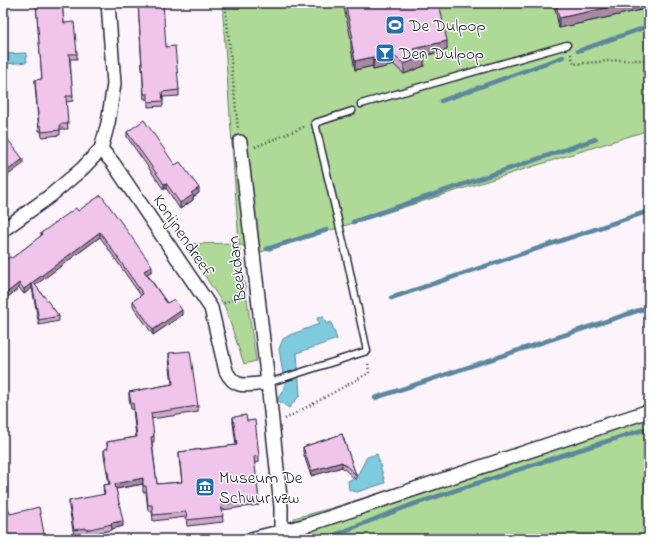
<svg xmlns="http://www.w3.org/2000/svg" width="652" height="542" font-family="'Indie Flower',sans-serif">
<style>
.green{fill:#afd996;stroke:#687e68}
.water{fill:#7fcbde;stroke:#5a879d}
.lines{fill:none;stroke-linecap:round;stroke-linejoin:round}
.stream{stroke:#5a879d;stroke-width:4.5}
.service-casing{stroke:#22223b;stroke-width:9}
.minor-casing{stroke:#22223b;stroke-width:16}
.path{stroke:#22223b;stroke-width:2.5;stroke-dasharray:1 3;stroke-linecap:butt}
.service{stroke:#fff;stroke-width:6}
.minor{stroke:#fff;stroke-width:13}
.wall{fill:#cfa9ca;stroke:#22223b}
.shaded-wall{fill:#a98aa4;stroke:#22223b}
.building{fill:#f1c5eb;stroke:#22223b}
.labels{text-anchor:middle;stroke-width:3;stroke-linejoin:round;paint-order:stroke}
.poi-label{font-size:17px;fill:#22223b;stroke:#fff;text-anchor:start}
.street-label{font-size:17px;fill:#22223b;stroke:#fff}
</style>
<rect width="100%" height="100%" fill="#fcf3fb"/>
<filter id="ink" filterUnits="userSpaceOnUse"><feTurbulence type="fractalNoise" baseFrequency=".025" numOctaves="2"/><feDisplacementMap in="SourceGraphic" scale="8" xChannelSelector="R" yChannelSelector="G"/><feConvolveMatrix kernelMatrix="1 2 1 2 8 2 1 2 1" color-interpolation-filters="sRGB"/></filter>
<g filter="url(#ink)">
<!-- green -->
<path class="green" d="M222,3h427v127l-391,123 -19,-9 17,117 -12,3 -19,-57 -41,-63 55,-1z
M649,407v132h-358l3,-21 38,-10z"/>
<!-- water -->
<path class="water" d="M26,53l1,9 -21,2 -1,-10z
M323,316l3,8 5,-2 6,17 -40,14 3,42 -11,13 -12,-8 8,-13 -6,-38 4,-10 7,-4 29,-11 -2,-6z
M377,454l8,29 -28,9 -8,-2 -1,-9 9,-5 10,-19z"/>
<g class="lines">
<!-- stream -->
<path class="stream" d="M578,51l71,-25
M441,101l122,-44
M353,222l243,-83
M267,249l60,-19
M391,298l258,-87
M375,398l274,-91
M324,539l87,-34 146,-48 92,-29"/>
<defs>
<path id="service" d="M361,104l206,-59
M268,383l99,-32 -21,-97 -31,-131 37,-12"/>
<path id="minor" d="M240,142l28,241 13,124v24l2,8
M101,149l12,14 98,145 15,63c10,20 22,13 42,12
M3,230l47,-34 32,-27 19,-20 7,-26 6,-39 -6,-81
M251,539l56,-14 342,-114"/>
</defs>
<!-- service casing -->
<use href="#service" class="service-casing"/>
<!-- minor casing -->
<use href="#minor" class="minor-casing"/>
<!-- path -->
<path class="path" d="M225,3l13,126
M571,54l3,10 46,-4h29
M255,147l51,-21
M224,303l19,-8
M285,419l84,-46 -1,-11"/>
<!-- service -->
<use href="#service" class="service"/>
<!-- minor -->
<use href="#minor" class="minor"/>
</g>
<!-- wall -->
<path class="wall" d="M36,3h26l2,20 13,31v5h-7l3,42 -7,1 2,27h-8v6l-18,2 -1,-6h-2l-4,-46v-5l7,-1z
M138,3l28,44 13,43v6l-16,1v9l-15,1v-8h-4z
M343,3h96l8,47 -23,6v10l-20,8 -10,-9 -21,5v-4l-18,4 -4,-22v-9z
M554,3h87v7l-82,18z
M127,132l48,33 24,28 -6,4v3l-13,9 -14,-21 -2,2 -37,-53z
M78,211l74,60 -5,3 20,29 15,12 -29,20 -20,-29v-5l8,-5 -41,-59 -65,48 24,31v5l-20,4 -7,-37 -8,6 -5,-6 -15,12h-1v-38l9,-4 29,-22v-3z
M169,353l29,53v6l-47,7 3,17v6h-2l5,42 25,-2 -3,-24v-6l57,-7 -3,-22v-6l14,4 12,35v6l-5,1 5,37v5l-37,5 1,12 -36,4 -1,-9 -33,4 -1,-10h-4l-2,-19h-3v-8l-27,5 7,37 -11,3v1l-26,5v-2l-12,3 -5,-29v-6l35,-6 -1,-10 6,-1 -5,-29v-6h3v-7l29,-5 -3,-28h-2l-2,-11v-6l43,-8 -3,-25z
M342,434l14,41v5l-14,-13 -31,9 -8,-24v-5z
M3,503l7,11 35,25h-42z"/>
<!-- shaded-wall -->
<path class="shaded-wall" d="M290,3h10l-10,2z
M629,3h12v7l-82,18v-10z
M447,41v9l-34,8v-9z
M394,56v9l-21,5v-9z
M424,56v10l-20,8v-10z
M373,57v9l-18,4v-9z
M23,159v5l-20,15v-5z
M166,183v5l-2,2v-6z
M199,188v5l-6,4v3l-13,9v-6l11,-10z
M100,232v5l-67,50v-5z
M152,266v5l-8,5v-5z
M19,283v5l-15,12v-5z
M32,283v5l-8,6v-5z
M182,310v5l-29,20v-5z
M342,462v5l-31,9v-5z
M143,478v6l-28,5v-5z
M123,521v5l-11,3 -1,-6z"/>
<!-- building -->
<path class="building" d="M36,3h26l2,20 10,-1 3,32h-8l4,42h-7l2,28h-8v6l-18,2 -1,-6h-2l-4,-46 7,-1z
M138,3h25l3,44 9,-1 4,44 -17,2 1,9 -15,1v-8h-4z
M345,3h94l8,38 -34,8 11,7 -20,8 -10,-8 -21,5v-4l-18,4 -4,-22 2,-1z
M556,3h73l-70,15z
M144,120l31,45 5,-3 19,26 -8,5 2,2 -13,8 -14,-20 -2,1 -37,-52z
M5,136l18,23 -20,15v-37z
M101,195l17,23 34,48 -8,5 23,32 7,-4 8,11 -29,20 -20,-29 10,-7 -43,-62 -67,50 26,34 -20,4 -7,-37 -8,6 -5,-6 -15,12h-1v-33l7,-5 2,1 30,-23 -1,-2 35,-25 2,3z
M190,351l8,55 -47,7 3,23 -3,1 6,47 25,-2 -3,-30 58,-7 -4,-28 13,-2 1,6 8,-1 4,36 -5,1 5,43 -38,4 2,12 -36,4 -1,-8 -33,3 -1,-10h-4l-2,-19h-3v-8l-28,6 8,37 -12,2 1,1 -26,6v-2l-12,2 -5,-29 36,-7 -2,-9 7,-1 -6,-35h4l-1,-7 30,-5 -4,-34h-2l-2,-11 44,-8 -4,-31z
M342,434l14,41 -14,-13 -31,9 -8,-24z
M3,503v1h4l3,10 29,-7 6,32h-34l-1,-4 -7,2z"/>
</g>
<!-- icons -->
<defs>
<symbol id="stadium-square" viewBox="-11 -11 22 22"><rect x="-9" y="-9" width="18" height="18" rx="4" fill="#1f6fb2" stroke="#fff"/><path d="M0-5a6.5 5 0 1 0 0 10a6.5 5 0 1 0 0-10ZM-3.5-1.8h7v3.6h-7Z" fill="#fff"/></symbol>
<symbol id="bar-square" viewBox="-11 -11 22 22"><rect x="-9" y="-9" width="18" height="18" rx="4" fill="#1f6fb2" stroke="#fff"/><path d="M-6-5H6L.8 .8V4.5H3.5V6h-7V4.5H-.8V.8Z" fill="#fff"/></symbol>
<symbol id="museum-square" viewBox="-11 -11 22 22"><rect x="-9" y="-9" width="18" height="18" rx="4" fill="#1f6fb2" stroke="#fff"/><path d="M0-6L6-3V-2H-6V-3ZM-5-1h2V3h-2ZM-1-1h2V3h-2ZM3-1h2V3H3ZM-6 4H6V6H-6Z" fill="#fff"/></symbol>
</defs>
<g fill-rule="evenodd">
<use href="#stadium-square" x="384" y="14" width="22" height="22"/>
<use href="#bar-square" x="374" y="42" width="22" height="22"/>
<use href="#museum-square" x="194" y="476" width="22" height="22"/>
</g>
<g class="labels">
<!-- poi labels -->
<g class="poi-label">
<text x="409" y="31">De Dulpop</text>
<text x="399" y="59">Den Dulpop</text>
<text x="219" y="483">Museum De<tspan x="219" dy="20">Schuur vzw</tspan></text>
</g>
<!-- street labels -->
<g class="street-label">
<text transform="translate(184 235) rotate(56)" y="6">Konijnendreef</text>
<text transform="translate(236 269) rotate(-97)" y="6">Beekdam</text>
</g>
</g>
<!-- margin -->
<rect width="652" height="542" fill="none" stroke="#fff" stroke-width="16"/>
<rect x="8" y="8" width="636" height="526" fill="none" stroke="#22223b" stroke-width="1.5" filter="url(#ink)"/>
</svg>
